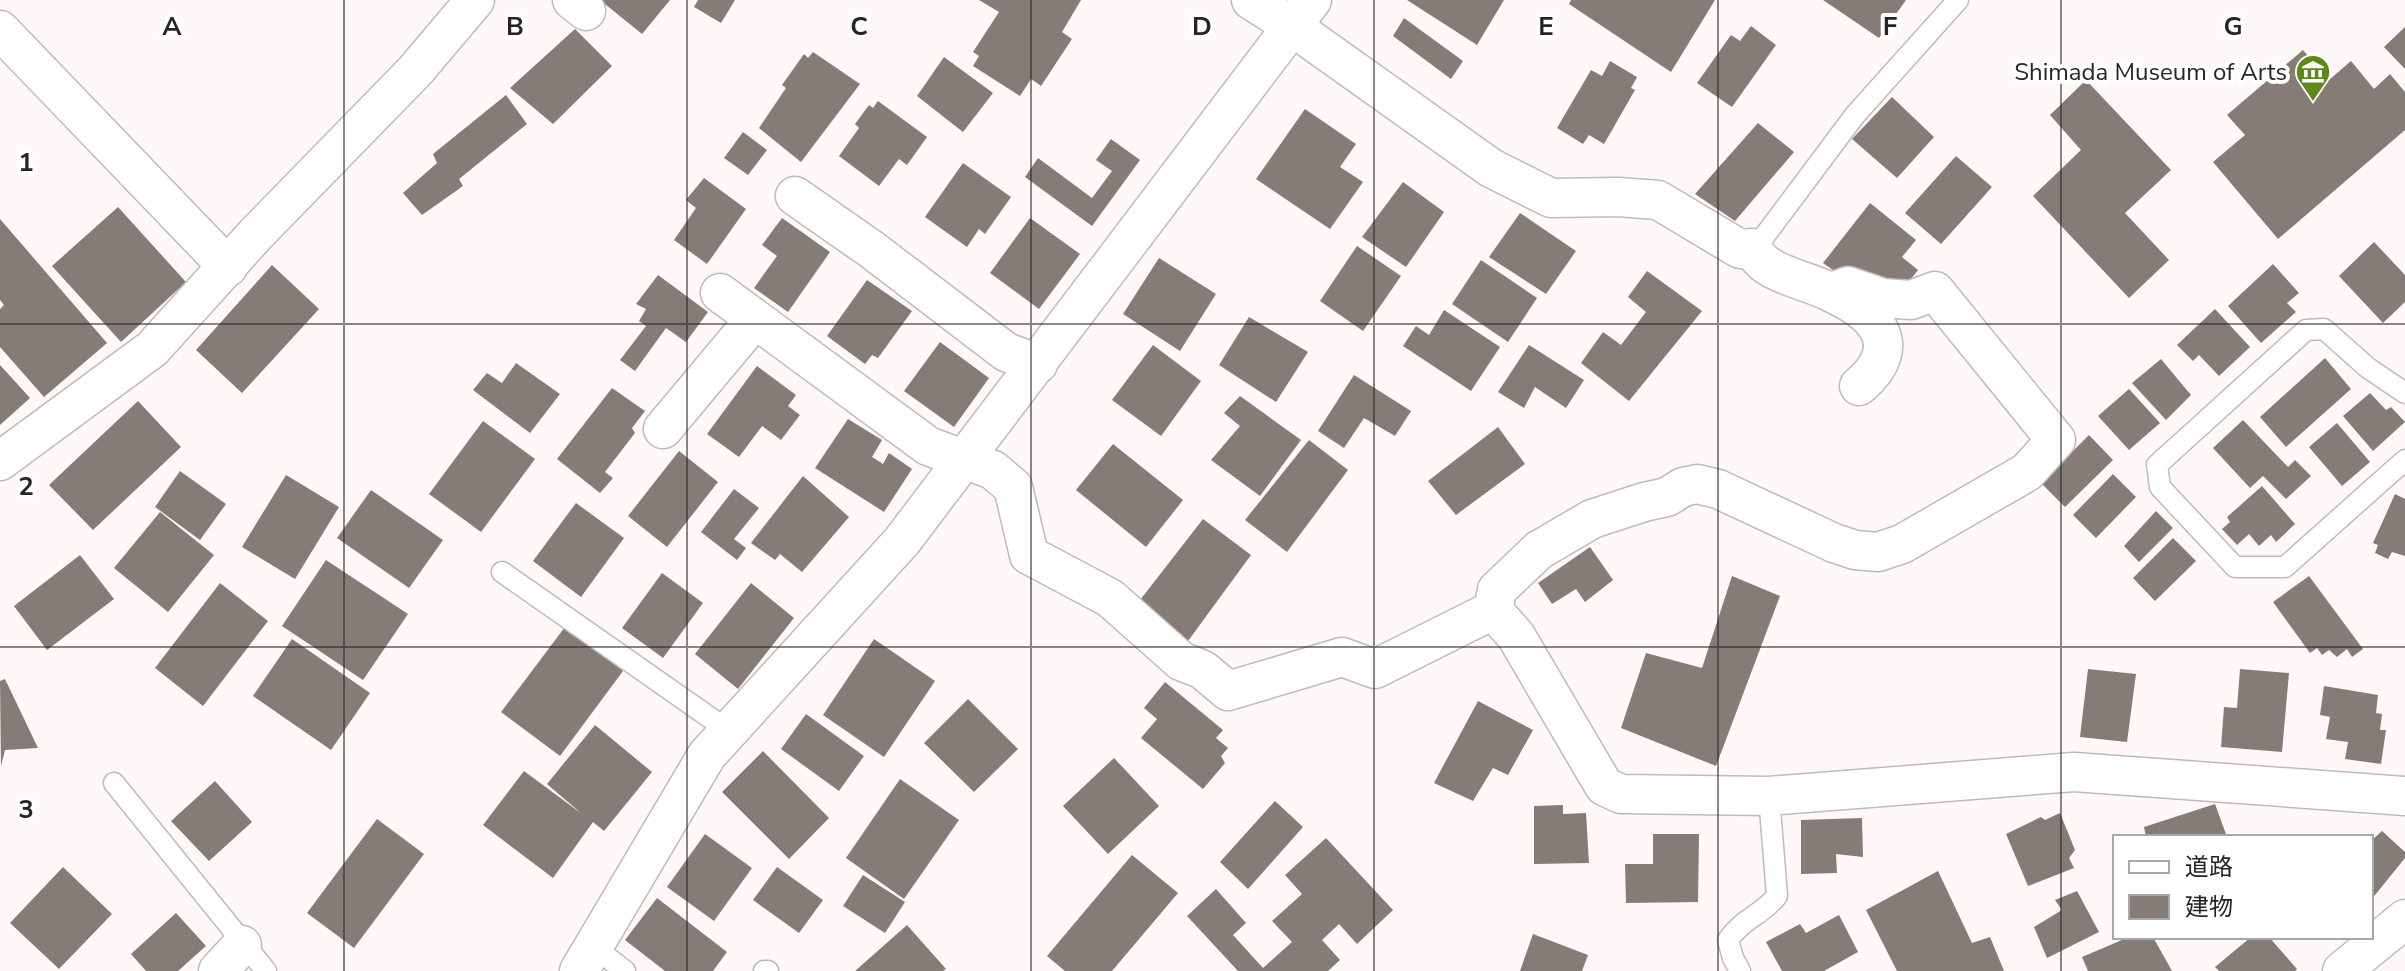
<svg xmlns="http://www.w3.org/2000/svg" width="2405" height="971" font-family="'Nunito Sans','Noto Sans JP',sans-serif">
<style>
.building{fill:#857c78}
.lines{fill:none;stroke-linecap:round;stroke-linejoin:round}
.lane-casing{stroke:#c3b9b9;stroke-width:23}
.street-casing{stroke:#c3b9b9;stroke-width:41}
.lane{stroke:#fff;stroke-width:20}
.street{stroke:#fff;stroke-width:38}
.grid{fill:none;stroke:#282424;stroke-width:2;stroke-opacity:0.55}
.labels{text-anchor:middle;stroke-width:8;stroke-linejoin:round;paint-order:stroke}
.poi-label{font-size:24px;fill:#282424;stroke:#fff;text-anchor:end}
.grid-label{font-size:26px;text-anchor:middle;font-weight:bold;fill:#282424;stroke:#fff;stroke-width:8;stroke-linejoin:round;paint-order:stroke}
</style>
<rect width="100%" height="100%" fill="#fff8f8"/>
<!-- building -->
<path class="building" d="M600,0h70l-28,34z
M698,0h37l-14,23 -27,-16z
M979,0h102l-19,32 10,7 -31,47 -10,-7 -11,17 -47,-30 6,-10 -6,-4 26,-40z
M1407,0h97l-27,45z
M1571,0h144l-44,72 -102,-68z
M1823,0h83l-27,38z
M1404,18l59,43 -12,18 -58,-43z
M1751,26l25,19 -44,62 -35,-24 34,-48 9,6z
M2405,27v42l-21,-22z
M575,29l37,37 -59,58 -43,-36z
M2303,50l26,30 22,-19 23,28 16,-15 15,18v38l-127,109 -65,-77 32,-27 -18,-20z
M813,52l47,32 -59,78 -42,-34 27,-40 -4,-3 22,-31 4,4z
M944,57l49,36 -30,39 -46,-36z
M1610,61l27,16 -6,11 4,2 -31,54 -15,-9 -6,9 -26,-16 34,-58 11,6z
M2086,80l85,90 -46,43 44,47 -40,38 -96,-102 48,-46 -31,-35z
M506,95l21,29 -68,55 4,7 -41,29 -19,-22 34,-30 -4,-9z
M1892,97l42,40 -37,41 -45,-39z
M878,101l49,36 -20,28 -8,-6 -20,27 -40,-30 20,-28 -4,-4 14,-19 4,3z
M1305,109l51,35 -16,23 23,15 -33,47 -74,-50z
M1758,123l36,29 -59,69 -40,-27z
M743,132l24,18 -19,25 -24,-17z
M1111,139l29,21 -48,66 -67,-49 13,-19 54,40 20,-27 -16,-11z
M1956,156l36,31 -51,57 -36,-31z
M963,163l48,34 -26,37 -6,-5 -12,18 -42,-30z
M704,178l42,31 -39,55 -33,-24 22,-32 -10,-8z
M1403,182l41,30 -38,55 -44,-30z
M1870,203l46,37 -14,17 16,13 -18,23 -35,-9 -21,-16 -4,7 -17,-12z
M118,207l68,75 -65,60 -69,-76z
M1520,213l56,38 -30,43 -57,-37z
M782,218l48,34 -42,60 -34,-24 23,-32 -15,-11z
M1030,218l50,36 -41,55 -49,-36z
M0,219l107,124 -63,54 -44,-50v-38l4,-4 -4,-5z
M2374,242l31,33v27l-22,21 -44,-47z
M1357,246l44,30 -38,55 -43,-30z
M1159,258l57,36 -36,57 -57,-37z
M1481,260l56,38 -29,44 -56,-38z
M2273,264l26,29 -12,10 9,9 -35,31 -33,-37z
M272,265l47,44 -77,84 -46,-43z
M1647,271l55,40 -73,90 -48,-38 22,-31 18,13 25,-33 -18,-15z
M658,275l50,37 -22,30 -20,-14 -31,43 -15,-11 26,-34 -7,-5 7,-12 -10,-5z
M867,280l45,31 -34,47 -6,-3 -7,9 -38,-28z
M2215,309l35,38 -31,29 -20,-21 -6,6 -16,-16z
M1444,310l56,37 -29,44 -68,-45 13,-20 13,9z
M1249,317l59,35 -32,50 -57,-37z
M940,342l49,36 -35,49 -50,-36z
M1153,345l48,36 -40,55 -49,-36z
M1529,345l55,35 -18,28 -31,-21 -11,21 -26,-16z
M2325,358l26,31 -65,58 -26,-30z
M2161,359l30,36 -25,25 -34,-37z
M516,363l44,31 -30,39 -57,-43 14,-17 15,10z
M0,365l30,33 -30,27z
M757,366l39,29 -8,11 12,9 -19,25 -19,-14 -23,31 -32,-23z
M1354,375l57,36 -16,25 -31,-18 -20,30 -26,-17z
M612,388l33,23 -13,17 3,5 -30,39 8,6 -13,15 -43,-34z
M2129,389l31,34 -31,27 -31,-34z
M2370,393l16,17 5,-3 14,15 -32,29 -30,-35z
M1240,396l61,44 -41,56 -49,-36 29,-34 -16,-13z
M138,401l43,46 -88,83 -44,-45z
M848,419l34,21 -10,17 11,7 6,-11 23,16 -28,43 -69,-44z
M2243,420l45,47 7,-7 16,16 -25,23 -23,-23 -13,12 -37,-40z
M483,421l52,38 -54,73 -52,-38z
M2337,423l33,39 -28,24 -33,-39z
M1498,427l27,37 -69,51 -28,-34z
M2089,435l24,25 -48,47 -24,-24z
M1309,440l39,30 -61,82 -42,-32z
M1113,444l70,56 -37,47 -70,-57z
M679,451l39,31 -51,65 -39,-31z
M180,471l46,33 -26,36 -45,-33z
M2113,474l23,23 -40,41 -23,-23z
M286,475l53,32 -44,72 -53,-32z
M803,476l46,41 -47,55 -22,-18 -5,6 -24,-17z
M2262,486l33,38 -19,18 -5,-7 -12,11 -10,-12 -12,11 -15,-16 8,-7 -3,-5z
M734,489l25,19 -25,31 12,9 -9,12 -36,-28z
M371,490l72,50 -34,48 -72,-50z
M2395,494l10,5v57l-13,-4 -4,7 -13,-6 3,-8 -5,-2z
M576,503l48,35 -43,59 -48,-36z
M2156,511l17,17 -34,34 -15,-16z
M160,512l54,43 -46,57 -54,-44z
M1203,519l48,36 -63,86 -51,-37z
M2173,538l23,23 -41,40 -22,-23z
M1590,547l23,33 -28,22 -9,-13 -24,15 -14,-21z
M80,555l34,44 -67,51 -33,-44z
M326,560l82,54 -45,66 -81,-54z
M662,573l41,30 -40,55 -41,-30z
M1732,576l48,20 -64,170 -95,-38 25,-75 56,15z
M2309,576l54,73 -11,8 -5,-8 -10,8 -8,-7 -7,5 -5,-7 -7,5 -37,-51z
M220,583l48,38 -65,85 -48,-38z
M751,583l43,35 -56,71 -43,-35z
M565,627l58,44 -63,85 -59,-44z
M292,639l78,54 -39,57 -78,-54z
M874,639l61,42 -51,76 -61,-42z
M2088,669l48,5 -9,68 -47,-5z
M2240,669l49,4 -7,79 -61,-5 3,-40 13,1z
M5,679l33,69 -33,2 -4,16 -1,-85z
M1165,682l58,48 -7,8 12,10 -7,8 4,7 -22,26 -62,-51 16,-19 -13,-11z
M2324,686l54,9 -2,18 6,1 -2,16h6l-5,34 -36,-5 3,-17 -22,-3 4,-22 -10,-2z
M968,699l50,50 -44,43 -50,-49z
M1478,701l55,29 -25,45 -15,-7 -20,33 -39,-18z
M806,714l58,42 -25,35 -58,-42z
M595,725l57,47 -48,59 -11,-9 -40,56 -70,-53 41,-54 58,43 -35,-30z
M763,751l66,67 -40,41 -67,-67z
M1114,758l45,48 -51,48 -45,-48z
M900,779l59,41 -55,79 -58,-41z
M215,781l37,41 -43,39 -38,-40z
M1275,801l28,26 -55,62 -28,-27z
M2215,804l12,33h-81l-2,-10z
M1563,805v9l23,-1 3,50 -55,1v-58z
M2060,813l15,37 -6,8 5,10 -46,18 -22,-52 35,-17 4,3z
M1862,818l1,39 -27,-3 1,19 -36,1v-54z
M377,819l47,35 -70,94 -47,-35z
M2382,831l23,21v6l-34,42v-59z
M705,834l47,34 -38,53 -47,-34z
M1653,834h46l-1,68 -72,1 -1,-39h28z
M1326,838l67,72 -36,34 -18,-20 -17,16 18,20 -12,11h-90l-51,-55 29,-27 30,34 -13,12 30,33 29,-26 -20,-21 30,-27 -17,-19z
M1132,855l46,38 -66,78h-47l-18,-15z
M63,867l49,47 -53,55 -49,-46z
M777,867l46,33 -24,33 -46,-33z
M1938,871l34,72 18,-6 14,34h-107l-31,-61z
M863,875l42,27 -20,31 -42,-27z
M2077,891l22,41 -52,26 -13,-31 28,-17 -7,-10z
M657,898l70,54 -14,19h-48l-40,-31z
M176,913l30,33 -28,25h-32l-15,-17z
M1839,915l19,37 -34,19h-42l-16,-29 34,-18 6,9z
M907,925l39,44 -3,2h-88z
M1533,934l55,21 -6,16h-62z
M2129,937h24l19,34h-84l-6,-14z
M2251,937h18l28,32 -2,2h-76l-4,-4z"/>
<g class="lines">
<defs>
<path id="lane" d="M1752,248l11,-10 92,-123 103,-115
M2405,393l-37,-25 -44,-39 -18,1 -149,135 3,22 75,80h50l120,-107
M502,572l227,159
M114,783l152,188
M594,947l31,24
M764,971h4
M1740,971l-7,-13 -5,-18c14,-21 34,-25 49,-44l-8,-100"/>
<path id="street" d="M572,0l14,11
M1251,0l39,25 201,143 60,30 67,-1 40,3 82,49 12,-1c4,7 8,13 16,18 18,12 43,16 62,26 46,21 77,53 29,94
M0,30l228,237
M795,196l76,53 135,103 32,12
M720,293l208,153 65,24 20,17 16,68 81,43 71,63 22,9 25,21 114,-34 33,12 118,-59 23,26 88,150 17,8 148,2 305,-24 331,24
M663,429l92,-110
M0,461l152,-112 104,-115 159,-163 60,-71
M1493,610l4,-20 42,-40 53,-31 52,-17 23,-5 16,-10 14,-3 21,5 116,54 21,7 23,2 24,-8 125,-72 29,-32 -121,-149 -24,9 -28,-2 -35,-12 -16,6
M218,971l24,-26
M579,971l128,-216 195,-214 410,-541
M2342,971l63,-52"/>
</defs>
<!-- lane casing -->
<use href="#lane" class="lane-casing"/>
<!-- street casing -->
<use href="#street" class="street-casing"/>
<!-- lane -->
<use href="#lane" class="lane"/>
<!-- street -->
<use href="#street" class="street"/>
</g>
<!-- grid -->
<path class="grid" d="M344,0v971M687,0v971M1031,0v971M1374,0v971M1718,0v971M2061,0v971M0,324h2405M0,647h2405"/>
<!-- icons -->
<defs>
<symbol id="museum-pin" viewBox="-11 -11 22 30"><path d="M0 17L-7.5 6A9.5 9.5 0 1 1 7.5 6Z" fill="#5c8919" stroke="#fff"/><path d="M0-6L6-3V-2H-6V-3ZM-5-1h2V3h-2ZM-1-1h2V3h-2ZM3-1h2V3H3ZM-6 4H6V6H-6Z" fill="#fff"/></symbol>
</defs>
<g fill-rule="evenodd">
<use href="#museum-pin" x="2293" y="52" width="40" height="54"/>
</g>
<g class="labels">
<!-- poi labels -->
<g class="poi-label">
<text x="2287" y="80">Shimada Museum of Arts</text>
</g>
</g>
<g class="grid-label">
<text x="172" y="35">A</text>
<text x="515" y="35">B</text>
<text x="859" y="35">C</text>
<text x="1202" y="35">D</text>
<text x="1546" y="35">E</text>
<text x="1890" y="35">F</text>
<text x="2233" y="35">G</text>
<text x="26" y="171">1</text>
<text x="26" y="495">2</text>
<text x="26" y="818">3</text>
</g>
<!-- legend -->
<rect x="2113" y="835" width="260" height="104" fill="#ffffff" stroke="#a9a7a7" stroke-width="2"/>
<rect x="2129" y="861" width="40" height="12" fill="#ffffff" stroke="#a9a7a7" stroke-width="2"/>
<text x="2185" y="875" font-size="24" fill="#282424">道路</text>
<rect x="2129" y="895" width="40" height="24" fill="#857c78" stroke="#a9a7a7" stroke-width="2"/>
<text x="2185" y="915" font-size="24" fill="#282424">建物</text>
</svg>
